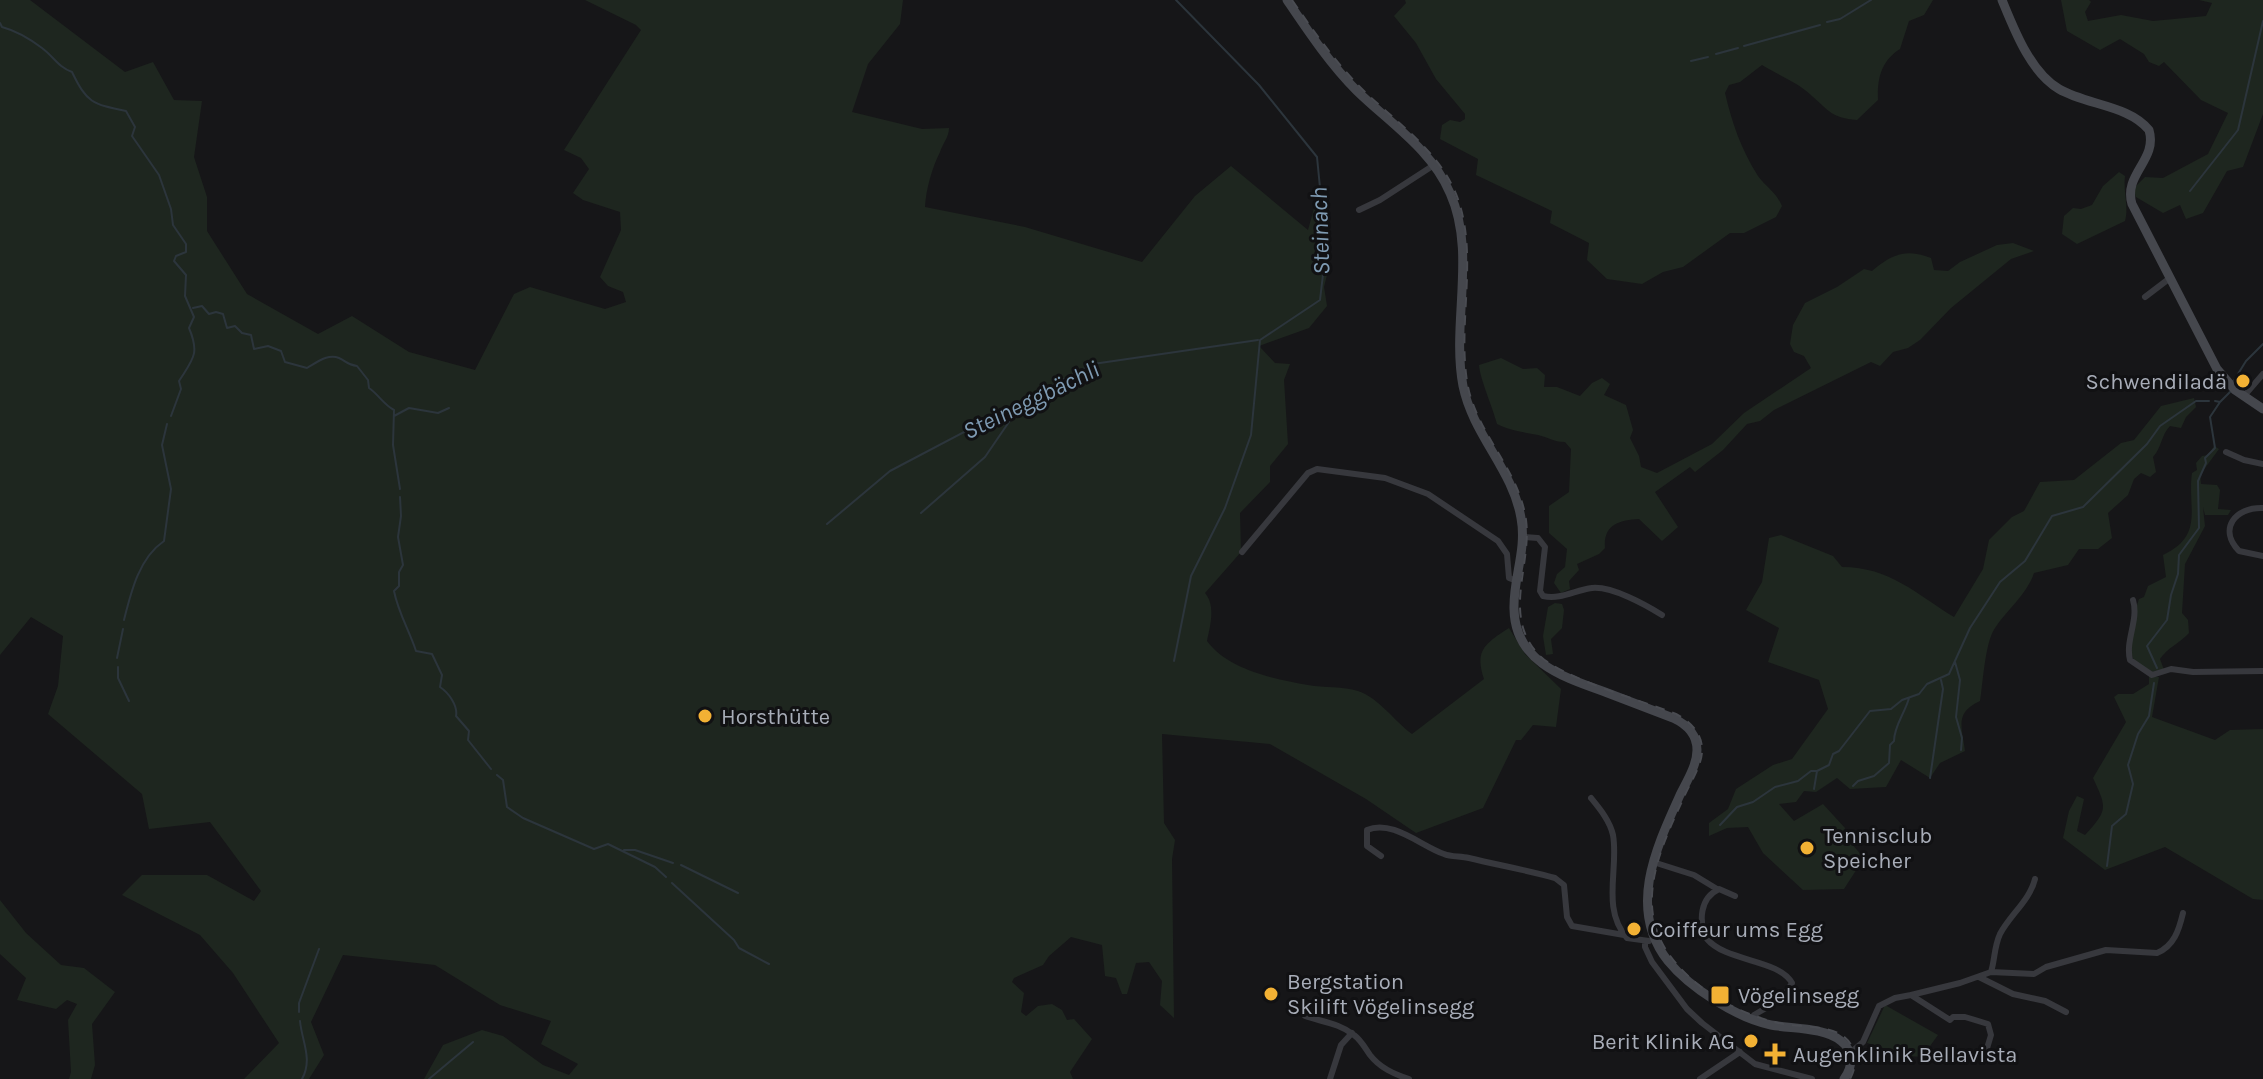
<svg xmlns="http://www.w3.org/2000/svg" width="2263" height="1079" font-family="Karla,sans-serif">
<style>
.green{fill:#1e261f}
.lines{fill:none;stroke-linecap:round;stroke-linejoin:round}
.stream{stroke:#2c353c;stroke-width:2}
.street{stroke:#37383d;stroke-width:6}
.secondary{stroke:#45474d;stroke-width:9}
.rail{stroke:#4a4c52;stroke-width:2;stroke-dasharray:10 8;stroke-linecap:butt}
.poi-dot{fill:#f2b134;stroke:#111113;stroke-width:3}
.labels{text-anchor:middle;stroke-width:6;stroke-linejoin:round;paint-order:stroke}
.poi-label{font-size:22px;fill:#a8adb8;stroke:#111113;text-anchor:start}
.water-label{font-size:24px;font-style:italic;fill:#7f9bb3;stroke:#111113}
</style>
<rect width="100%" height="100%" fill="#161618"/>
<!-- green -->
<path class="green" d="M0,0h30l95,72 28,-10 21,38 28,1 -8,56 13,40v34l40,63 71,40 34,-18 57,36 66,18 39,-76 16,-7 75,22 21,-7 -3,-10 -15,-6 -8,-9 21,-47 -1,-18 -37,-12 -10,-7 16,-24 -8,-11 -17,-8 77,-120 -5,-5 -51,-25h318l-3,24 -32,40 -16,48 70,17 27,-1c0,9 -6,15 -9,24 -8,16 -14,37 -15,55l100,20 117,35 53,-66 36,-30 77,64 8,-29 3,-3 2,36 -3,15 10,22 -4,16 3,19 -18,22 -50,18 16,17 15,1 -6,16 4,64 -18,22v16l-30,31 1,39 -36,41c11,13 5,33 2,48 21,29 68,38 101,44 16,3 35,1 50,6 21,7 36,30 54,43l72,-55c-10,-29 2,-36 25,-51l16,26 36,35 -5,38 -23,-2 -12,15h-5l-33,68 -67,25 -50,-34 -96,-55 -108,-10 2,89 11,17 -3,19 2,159 -14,-13 2,-24 -13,-19 -13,1 -9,31h-5l-6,-16 -11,-2 -3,-31 -31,-8 -22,19 -6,9 -29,13 -2,4 12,11 -3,19 5,4 12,-10 14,-2 10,6 5,10 7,-1 18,20 -22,33 3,7h-649l19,-34 39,-15 21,6 40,29 26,10 9,-11 -37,-20 10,-23 -51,-16 -65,-40 -92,-10 -32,67 13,33 -15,24h-65l35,-36 -46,-70 -33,-38 -78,-40 20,-20h65l47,26 7,-10 -51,-69 -61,7 -7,-35 -94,-80 10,-28 5,-50 -32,-19 -31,38z
M1405,0h528l-9,15 -15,6 -9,28c-19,12 -23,30 -22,51l-21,20c-25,-2 -28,-9 -45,-24 -13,-13 -34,-21 -50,-31l-22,17 -11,3 -4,8c7,30 16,56 33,83 8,11 18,16 24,30l-6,11 -32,16h-14l-47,34 -20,5 -21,12 -35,-5 -20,-19 2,-17 -39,-20 2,-12 -76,-36 2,-16 -38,-20 2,-14 8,-5 10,2 5,-3v-5l-29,-35 -20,-36 -22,-27 12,-13z
M2061,0h28l2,2 -6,10 3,9 33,-6 32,6 53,-5 6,-13 -13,-3h64v114l-20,53 -16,4 -24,42 -17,6 -6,-14 -17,8 -27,-16 -3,-8 12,-12 18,1 45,-24 20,-41 -27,-13 -37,-38 -5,4 -10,-4 -5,-8 -24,-15 -20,11 -33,-19z
M2119,172l6,4c-2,16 4,31 0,45l-48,23 -15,-10 2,-18 9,-8 8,1 11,-4 11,-19z
M2013,243l21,8 -23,8 -60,49 -31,32 -12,8 -15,4 -13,14 -9,-4 -97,48 -14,11 -13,3 -24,26 -28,22 -5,-5 -35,25 23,35 -16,14 -23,-22c-20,1 -36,6 -34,29l-6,6 -22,10 2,6 -10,11 1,8 -9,4 -7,-10 3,-9 8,-7 2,-18 -18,-16v-27l20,-14 2,-43 -6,-7c-12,0 -17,-5 -27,-7 -15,-3 -27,-4 -41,-11 -4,-16 -17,-45 -18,-59l22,-7 22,11 14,-1 8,7 -1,12h13l23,9 12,-13 10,-5 8,6 -6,11 22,10 7,25 -3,8 9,18 2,11 16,6 55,-29 32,-31 67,-45 -7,-12 -10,-4 -4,-8 3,-19 12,-22 32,-16 27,-18 8,2c19,-16 33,-23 59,-13l3,12 14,1 12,-9 37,-17z
M2194,398l2,9 -10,10 -5,11 -11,-2c-9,9 -8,21 -17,31l3,15 -6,5 -9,-4 -7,6 -6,16 -20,18 4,25 -14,11h-19l-11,16 -34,8c-7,21 -27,37 -39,55 -10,14 -12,55 -15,73 -26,12 -18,26 -15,50l-25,12 -10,15 -29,-18 -15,27 -36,2 -13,-11 -21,14 -12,-1 -8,11 -17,2 15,17 29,-17 22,24 -1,7 20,23 -20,31 -41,1 -40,-37 -15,-26 -21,1 -18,8v-13l19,-14 8,-20 37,-24 19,-6 36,-50 -9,-29 -51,-18 11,-34 -33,-18 16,-28 7,-44 12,-3 52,21 9,11c48,0 74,27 112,50l29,-48 6,-29 23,-23 12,-6 16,-29 34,-2 47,-37 13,-3 27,-34z
M2214,446l5,3 -19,26 1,9 16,1 3,5 -2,19 13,1 -3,5h-23l-2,-8 2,19 -20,38 -3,49 6,7 1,13c-9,10 -22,15 -29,26l4,11 -9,4 -21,-12 -4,-14 7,-43 2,-6 5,-2 4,-11 18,-9 -3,-22c42,-20 24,-47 29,-82l5,-3 -1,-7 6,-7 6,-1z
M1555,603l7,1 2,6 -2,18 -11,11 2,15 -7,1 -3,-19 5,-29z
M2149,676l10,1 -7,40 63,23 15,-10 33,-1v171l-10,-1 -88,-52 -60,23 -42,-32 6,-27 8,-15 7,3 -7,32 8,4c23,-25 22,-27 8,-57l33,-56 -12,-25 4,-3h15l16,-10z
M0,900l26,33 35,32 23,3 31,24 -23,32 3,41 -4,14h-22l2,-7 -3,-52 9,-16 -10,-4 -11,9 -39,-9 9,-22 -26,-24z
M1885,1005l53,30 -16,22 -13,-1 -42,-13z"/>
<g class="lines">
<!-- stream -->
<path class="stream" d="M1827,22l13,-3 31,-19
M0,23l2,4c15,4 28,12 40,21 12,9 16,19 30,24 15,31 20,32 54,39l9,16 -3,9 27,39 12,34 2,16 13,19v8l-10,4 -2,5 12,14 -1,21 9,21 -5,11c11,26 4,31 -10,53l2,8 -10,27
M1744,46l76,-21
M1716,54l22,-6
M1691,61l17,-4
M2190,191l48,-61 25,-109
M193,308l9,-2 7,8 7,-2 7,2 4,14 8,-2 7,7 9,2 3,14 14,-3 13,5 4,11 22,6c9,-5 21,-15 32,-10 7,3 8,7 18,8l11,14 1,8c10,7 14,16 25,22l-1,35 7,44
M2233,382l13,-21 17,-17
M2215,401l5,1 10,-10
M394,416l15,-8 29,5 11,-5
M400,497l1,19 -3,21 5,28 -4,7v14l-5,5c4,21 15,39 22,60l16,3 10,21 -2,12c9,6 18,19 16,29l13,15 -1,9 23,29
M921,513l64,-56 37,-54
M827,524l63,-53 203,-107 165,-24
M124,620c7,-28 15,-62 40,-79l7,-52 -9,-44 5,-21
M117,658l6,-29
M1174,661l17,-85 34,-68 26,-73 9,-95 60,-40 6,-51 -9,-92 -58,-72 -83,-85
M1955,662l5,18 -4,37 6,21 -1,12
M118,667v11l11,23
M2157,668l-10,-22 20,-26 4,-25 7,-21 1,-19 20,-27 -1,-47 8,-18 -1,-5 10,-10 -5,-31 10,-15
M497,775l6,5 4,27 16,11 71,31 14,-5 47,23 11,10
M1930,778l13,-89 -2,-9
M1853,786l5,-5 16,-5 15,-13 1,-18 4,-4c0,-15 11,-28 15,-43
M1814,789l3,-18
M1720,825l17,-18 16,-5 22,-15 23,-6 13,-10h6l12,-6 4,-11 6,-3 31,-40 21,-2 11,-9 17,-6 8,-10 22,-10 21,-46 30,-46 25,-21 27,-45 31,-9 64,-63 13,-18 36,-25h13
M624,850h11l38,13
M681,865l57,28
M2107,866l5,-40 14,-12 7,-30 -5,-19 10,-31 11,-18 5,-33
M672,883l62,57 5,8 30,16
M299,1012v-9l20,-54
M300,1021c2,21 13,38 2,58
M429,1079l44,-37"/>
<!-- street -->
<path class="street" d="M1359,210l21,-10 54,-35
M2145,297l25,-19
M2244,396l19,-22
M2226,452l18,8 19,4
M2263,508c-28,-1 -45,21 -24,43l24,5
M1523,537l15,1 7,9 -5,44 3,5c18,4 32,-6 49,-8 20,-2 54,17 70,27
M1242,552l66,-79 9,-4 68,9 43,16 70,47 9,13 2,24 8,3
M2133,600c6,20 -8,40 -3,60l22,15 19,-6 22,3 70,-1
M1591,798c9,11 19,23 22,37 6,33 -12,74 14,103l22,3
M1381,856l-14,-10v-16c25,-11 54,16 77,24 7,3 16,2 25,4 28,7 58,12 86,20l9,7 3,32 5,9 52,9
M1653,862l41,13 23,14
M1735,896l-16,-7c-19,9 -21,32 -12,50 19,23 72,20 85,44l-9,15 -29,17 -2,4
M1645,942v5l7,15 35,47 15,14 53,41 57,15
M1991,972c4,-13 3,-25 9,-38 10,-19 30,-34 35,-55
M1979,977l34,17 32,7 21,11
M1911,995l49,-12 31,-11 43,2 12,-7 60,-17 51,3c17,-7 22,-23 26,-40
M1305,1016c17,6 34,7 49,19 7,5 11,13 16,20 10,13 24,19 39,24
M1850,1053l13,-11 16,-36 16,-8 16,-3 39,25 3,-3h12l23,7 3,11 -6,20 14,5
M1330,1079l11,-34 11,-12
M1700,1079l40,-27"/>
<!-- secondary -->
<path class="secondary" d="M1287,0c21,31 43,64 70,91 33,32 75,59 93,102 27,60 1,130 13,193 10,49 50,84 58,132 6,32 -8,60 -7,91 1,53 49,68 91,83 23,9 45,17 68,26 13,6 24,16 24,32 0,15 -10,31 -17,45 -24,53 -53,114 -12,166 22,27 69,57 103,64 20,4 53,2 70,16 13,10 12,26 3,38
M2002,0c12,29 28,72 57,89 27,16 70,16 90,41 9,30 -26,44 -17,74l85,165 18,21 28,19"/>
<!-- rail -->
<path class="rail" d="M1292,0c22,32 44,63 71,90 33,32 75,60 93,104 24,60 0,130 12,193 10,48 51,83 58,133 6,45 -24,95 12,134 22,24 105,47 138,60 15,8 27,20 26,38 -1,15 -12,31 -18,45 -23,50 -52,109 -13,160 27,36 75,61 118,68 17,2 40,1 54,11 14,10 15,29 7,43"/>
</g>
<!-- markers -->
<g class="poi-dot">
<circle cx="2243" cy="381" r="8"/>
<circle cx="705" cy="716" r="8"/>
<circle cx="1807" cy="848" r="8"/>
<circle cx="1634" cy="929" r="8"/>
<circle cx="1271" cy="994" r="8"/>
<rect x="1710" y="985" width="20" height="20" rx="4"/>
<circle cx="1751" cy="1041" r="8"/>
<path d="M1771 1042h8v8h8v8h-8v8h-8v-8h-8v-8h8z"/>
</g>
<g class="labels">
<!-- poi labels -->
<g class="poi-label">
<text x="2227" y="389" text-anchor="end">Schwendiladä</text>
<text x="721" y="724">Horsthütte</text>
<text x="1823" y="843">Tennisclub<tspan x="1823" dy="25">Speicher</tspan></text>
<text x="1650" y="937">Coiffeur ums Egg</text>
<text x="1287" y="989">Bergstation<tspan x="1287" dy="25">Skilift Vögelinsegg</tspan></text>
<text x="1738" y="1003">Vögelinsegg</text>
<text x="1735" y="1049" text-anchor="end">Berit Klinik AG</text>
<text x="1793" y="1062">Augenklinik Bellavista</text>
</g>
<!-- water labels -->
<g class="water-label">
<text transform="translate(1320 231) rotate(-92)" y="8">Steinach</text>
<text transform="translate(1031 400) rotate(-26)" y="8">Steineggbächli</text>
</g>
</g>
</svg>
